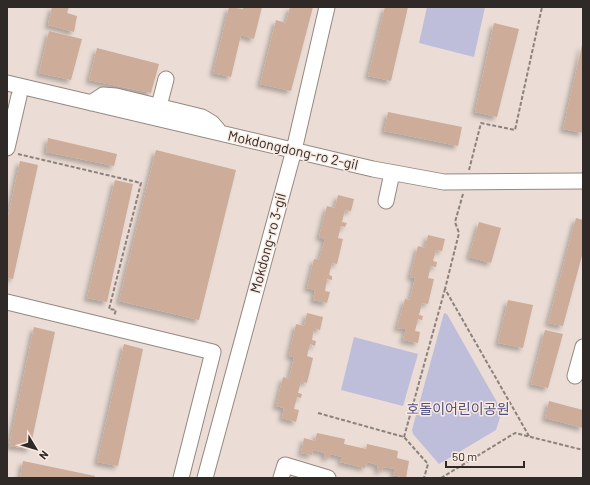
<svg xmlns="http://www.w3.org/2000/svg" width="590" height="485" font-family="Barlow,'Noto Sans KR',sans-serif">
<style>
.green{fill:#bebeda}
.building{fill:#cdac99;filter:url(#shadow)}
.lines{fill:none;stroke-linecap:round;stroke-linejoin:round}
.minor-casing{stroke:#958881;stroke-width:17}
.path{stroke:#8c827d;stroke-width:2;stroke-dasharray:4 2;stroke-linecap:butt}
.minor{stroke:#fff;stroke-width:15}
.labels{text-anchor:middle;stroke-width:3;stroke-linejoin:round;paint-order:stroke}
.street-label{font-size:14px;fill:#2f2a27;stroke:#f9eae2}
.park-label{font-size:14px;fill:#545181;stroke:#f9eae2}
</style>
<defs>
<filter id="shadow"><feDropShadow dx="-3.5" dy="3.5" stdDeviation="2" flood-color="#0004"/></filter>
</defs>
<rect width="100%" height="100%" fill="#ebddd5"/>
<!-- green -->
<path class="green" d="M427,7h58l-11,50 -55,-14z
M444,313l3,1 55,97 -6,19 -57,34 -26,-30 -1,-4z
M354,337l64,17 -15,52 -62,-16z"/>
<!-- building -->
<path class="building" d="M52,7h17l-2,6 10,3 -3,16 -26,-7z
M229,7l14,2v-2h19l-8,32 -13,-4 -10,42 -18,-4z
M290,7h23l-22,84 -31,-7 16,-64 10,3z
M385,7h23l-17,74 -23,-5z
M494,23l25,6 -22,88 -22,-5z
M49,31l33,8 -11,41 -32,-7z
M582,45h1v88l-20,-4z
M97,48l62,16 -8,29 -62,-13z
M388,112l74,15 -4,19 -74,-15z
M48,138l69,16 -3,12 -68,-14z
M156,150l80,20 -37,150 -80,-19z
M20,161l18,4 -25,114 -6,-1v-57z
M115,180l18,4 -26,118 -20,-4z
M338,195l16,4 -3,12 -6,-1 -3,12 5,1 -2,4 -4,-1 -3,12 5,1 -6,25 -5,-1 -3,12 3,1v4l-5,-1 -2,12 5,1 -3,11 -14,-3 2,-10 -8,-2 7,-29 5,1 6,-21 -6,-2 8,-31 8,2z
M576,218l7,2v32l-20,74 -15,-3z
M479,222l22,6 -10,35 -22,-6z
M428,235l17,4 -3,12 -6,-1 -3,11 4,1 -1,5 -5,-1 -3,12 6,1 -6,25 -6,-1 -3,12 4,1 -1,4 -4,-1 -3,12 5,1 -2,11 -15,-3 3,-11 -9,-1 8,-29 5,1 5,-22 -5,-1 8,-31 7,2z
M508,300l25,5 -10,43 -25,-5z
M307,313l16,4 -3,13 -6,-2 -2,12 4,1 -1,5 -5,-2 -3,12 6,2 -6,25 -6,-2 -3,12 4,1 -1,4 -4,-1 -3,12 5,1 -3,12 -14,-4 2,-10 -8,-2 7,-29 6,2 5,-22 -5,-1 7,-32 8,2z
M34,327l21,5 -25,117 -21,-3z
M545,330l18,4 -15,54 -17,-4z
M124,344l19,5 -25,117 -21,-4z
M549,401l34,9v18l-38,-10z
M317,433l28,6 -1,5 22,5 1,-5 31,7 -1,7 12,3 -3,17 -13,-3 2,-6 -12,-2 -1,4 -5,-1 1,-5 -11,-3 -2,6 -25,-6 2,-5 -12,-3 -1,4 -5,-1 1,-4 -12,-3 -1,5 -11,-2 3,-15 11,3z
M23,461l72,15 -1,2h-74z"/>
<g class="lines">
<defs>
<path id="minor" d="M7,83l366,86 71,13 139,-1
M91,103l12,-8 13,1 86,21 10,6 6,7
M159,106l7,-27
M7,148l12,-52
M386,201l6,-28
M7,302l206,50 -32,126
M575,376l8,-29
M205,478l89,-328 33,-143
M281,478l4,-13 43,13"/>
</defs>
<!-- minor casing -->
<use href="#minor" class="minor-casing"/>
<!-- path -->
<path class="path" d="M18,154l123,29 -32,126 7,1 -2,6
M469,170l12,-47 34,7 27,-123
M463,194l-8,28 4,11 -14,56 84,147
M318,413l86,24 24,27 -4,14
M404,437l41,-148
M441,478l74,-45 68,17"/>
<!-- minor -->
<use href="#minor" class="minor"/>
</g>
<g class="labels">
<!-- street labels -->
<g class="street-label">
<text transform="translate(293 150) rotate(13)" y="5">Mokdongdong-ro 2-gil</text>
<text transform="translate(268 243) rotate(-75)" y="5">Mokdong-ro 3-gil</text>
</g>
<!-- park labels -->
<g class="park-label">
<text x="458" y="414">호돌이어린이공원</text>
</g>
</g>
<!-- border -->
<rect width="590" height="485" fill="none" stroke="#2f2a27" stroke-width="16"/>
<!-- north arrow -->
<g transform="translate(36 449) rotate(128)" stroke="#f9eae2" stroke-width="3" paint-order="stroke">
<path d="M0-3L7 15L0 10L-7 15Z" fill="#2f2a27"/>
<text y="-6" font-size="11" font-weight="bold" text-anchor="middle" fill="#2f2a27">N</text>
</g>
<!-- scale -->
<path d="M446 461v6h78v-6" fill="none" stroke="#2f2a27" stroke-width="2"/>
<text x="452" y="461" font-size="12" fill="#2f2a27" stroke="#f9eae2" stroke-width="3" paint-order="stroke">50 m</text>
</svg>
